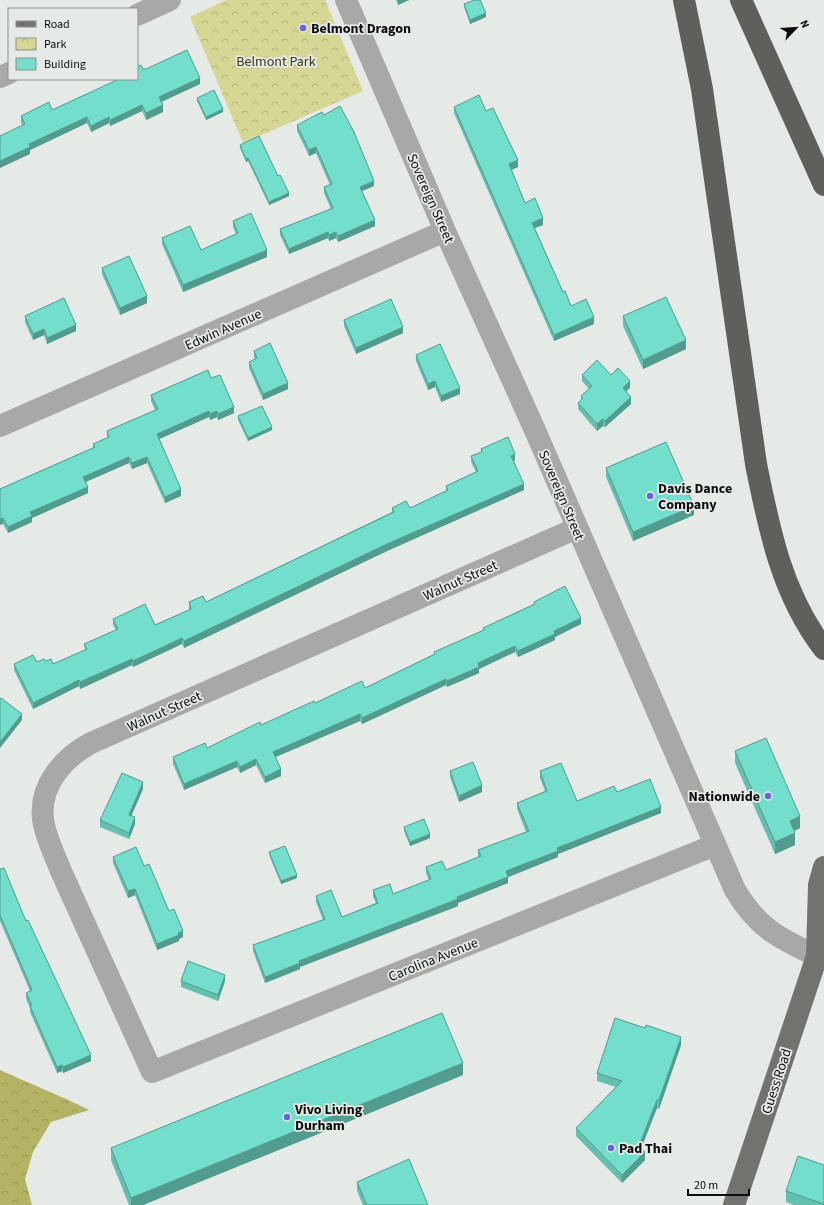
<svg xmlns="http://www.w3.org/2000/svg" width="824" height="1205" font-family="'Source Sans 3',sans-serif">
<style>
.forest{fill:url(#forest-crowns)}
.park{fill:url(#park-crowns)}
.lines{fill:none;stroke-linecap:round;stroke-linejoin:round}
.minor{stroke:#a7a9a6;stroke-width:22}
.major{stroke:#71736f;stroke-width:22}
.highway{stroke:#5e605c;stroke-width:22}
.wall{fill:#64bfaf}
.shaded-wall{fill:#519b8f}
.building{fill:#74decc;stroke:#519b8f}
.poi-dot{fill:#6664dd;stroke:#e5eae7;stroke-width:1.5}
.labels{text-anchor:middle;stroke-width:3.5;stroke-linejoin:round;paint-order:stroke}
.poi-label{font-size:14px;font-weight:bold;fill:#0b0d0c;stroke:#e5eae7;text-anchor:start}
.park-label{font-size:14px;fill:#383815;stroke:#e5eae7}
.street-label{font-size:14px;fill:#0b0d0c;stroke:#e5eae7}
</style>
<defs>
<pattern id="forest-crowns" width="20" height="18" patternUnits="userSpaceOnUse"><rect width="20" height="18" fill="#b4b363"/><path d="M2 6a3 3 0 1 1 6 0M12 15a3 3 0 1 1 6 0" fill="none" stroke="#995"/></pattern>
<pattern id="park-crowns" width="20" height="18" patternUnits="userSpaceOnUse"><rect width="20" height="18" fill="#d6d695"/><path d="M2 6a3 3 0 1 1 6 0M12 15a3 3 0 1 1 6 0" fill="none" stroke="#b6b67f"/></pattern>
</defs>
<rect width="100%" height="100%" fill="#e5eae7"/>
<!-- forest -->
<path class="forest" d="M0,1070c30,14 60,25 89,40l-38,12 -18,30 -8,27 7,26h-32z"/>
<!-- park -->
<path class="park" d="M226,0h99l38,91 -120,52 -53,-126z"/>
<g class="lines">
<!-- minor -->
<path class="minor" d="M346,0l99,231 89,197 201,462c23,38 43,48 82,66
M137,15l33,-15
M0,77l9,-4
M0,426l445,-195
M577,528l-486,215c-28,15 -52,43 -48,76 2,17 11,34 17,50l92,203 563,-227"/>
<!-- major -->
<path class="major" d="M734,1205l83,-249 2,-71 5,-18"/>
<!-- highway -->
<path class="highway" d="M684,0l18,89 54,375c13,65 26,131 68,185
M741,0l83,185"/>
</g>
<!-- wall -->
<path class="wall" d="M396,0h13l-11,5z
M464,4l22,13 -16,7 -6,-17z
M143,69l57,15 -39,18 2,10 -17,8 -4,-9 -32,15 -1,-3 -18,9 -4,-9 -57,27v4l-8,-29 -1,-3v-6l31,-6z
M197,98l26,14 -17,8 -9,-19z
M454,107l32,4 32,56 -7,3 14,33 18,22 -8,3 28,64 8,14 23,18 -40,17 -100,-228z
M324,115l50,71 -12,5 13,35 -37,16 -2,-4 -7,3 -1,-3 -39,16 -9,-19v-6l51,-20 -7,-16v-6l6,-2 -14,-32 -7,3 -12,-25v-6z
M240,145l38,31 11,20 -20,9 -21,-44 -2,1 -6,-14z
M233,221l34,36 -84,35 -21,-48v-6l39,12 35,-16 -3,-7z
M102,268l45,35 -27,12 -18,-41z
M25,316l51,15 -29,13 -3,-9 -11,5 -8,-18z
M623,316l63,33 -43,20 -20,-43z
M344,320l59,13 -47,21 -12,-28z
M254,351l34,38 -25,11 -14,-32v-6l6,-3 -1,-2z
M416,355l44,39 -19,8 -6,-15 -7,3 -12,-29z
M582,375h29l19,13 -4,3 5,13 -26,23 -2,-1 -6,5 -19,-22v-6l3,-3v-4l8,-7 -7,-8z
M211,378l23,35 -16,7 -1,-3 -7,3 -1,-3 -50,22 22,57 -16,7 -18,-40 -15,6 -3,-6 -43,19 2,11 -56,25v4l-24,11 -5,-9 -3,-35 93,-41v-4l14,-6v-7l48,-21 -4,-9v-6z
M238,416l34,14 -24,11 -10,-21z
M481,449l34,11 -1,1 10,29 -137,61 -203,97 -2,-4 -49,23 -1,-2 -52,24 -1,-3 -46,23 -19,-39v-6l32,-3 7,3 32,-14 -1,-6 32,-14 -3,-5v-6l42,6 34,-15v-8h17l186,-90v-4h18l36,-17v-5l30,-14 -5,-10v-6l10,-4z
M606,468l88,47 -61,26 -27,-64z
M534,602l47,22 -26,13v3l-37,17 -3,-5 -36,17v4l-32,14 -1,-2 -84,39 -2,-3 -84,36 5,19 -16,7 -9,-18 -16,8 -3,-6 -53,23 -11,-26v-7l34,-9 108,-45 50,-15 69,-34v-2l49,-21v-3l51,-24z
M735,751l65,77 -6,3 1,14 -20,9 -40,-91z
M450,771l32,21 -23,10 -9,-25z
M540,771l37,30 40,-9 44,21 -103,41v3l-50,20v6l-50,20v3l-158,61v2l-35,14 -12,-32v-6l70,-25 -7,-18v-6l26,21 34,-14 -3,-6v-7l20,4 36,-14 -3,-7v-6l20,3 32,-13v-7l48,-18 -9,-23v-6l28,-12 -5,-13z
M143,789l-12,27 4,8 -6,15 -29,-12v-7z
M404,827l26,11 -20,8 -6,-15z
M269,852l28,26 -16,6 -12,-29z
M113,857l31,9 39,71 -4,2v2l-22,9 -22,-55 -7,3 -15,-35z
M0,869l26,52 65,140 -28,12 -1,-2 -5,2 -27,-61v-4l-4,-9v-6l4,-2 -30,-70z
M181,981h44l-7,20 -37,-14z
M681,1045l-22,64 -2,-1 -16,40 4,12 -23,23 -46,-47v-8l40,-41 -19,-6v-8z
M463,1075l-320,130h-14l-18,-45v-12z
M824,1165v40h-30l-8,-3v-11z
M357,1182l71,23h-65l-6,-14z"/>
<!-- shaded-wall -->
<path class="shaded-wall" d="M398,0h11l-11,5z
M486,13v4l-16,7v-4z
M200,78v6l-41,19v-6z
M142,105v6l-32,15v-6z
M163,105v7l-17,8v-7z
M223,109v3l-17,8v-3z
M87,117v6l-57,27v4l-30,14v-7l29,-17z
M109,117v6l-18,9v-6z
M316,147v6l-7,3v-6z
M248,158v3l-2,1v-3z
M518,160v7l-9,4v-7z
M374,181v5l-14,6v-5z
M289,193v3l-20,9v-3z
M543,218v7l-11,4v-6z
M375,220v6l-37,16v-6z
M328,232v6l-39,16v-5z
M336,232v6l-7,3v-6z
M267,250v7l-84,35v-7z
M147,296v7l-27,12v-7z
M594,317v7l-40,17v-6z
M76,325v6l-29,13v-6z
M403,327v6l-47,21v-6z
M44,329v6l-11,5v-6z
M686,340v9l-43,20v-9z
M435,381v6l-7,3v-6z
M630,381v7l-7,6v-6z
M288,383v6l-25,11v-6z
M460,388v6l-19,8v-6z
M631,397v7l-26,23v-6z
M234,407v6l-16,7v-6z
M209,411v6l-52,23v-6z
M217,411v6l-7,3v-6z
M603,419v7l-6,5v-7z
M272,427v3l-24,11v-3z
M515,454v6l-4,2v-6z
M129,457v6l-46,20v-6z
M147,457v6l-15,6v-6z
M524,484v6l-137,61 -203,97v-7l203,-97z
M88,487v6l-56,25v4l-24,11v-6l22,-15z
M181,489v7l-16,7v-6z
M694,506v9l-61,26v-9z
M3,518v6l-3,1v-6z
M581,618v6l-26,13v3l-37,17v-6l36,-20z
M182,638v6l-49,23v-6z
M515,646v6l-36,17v4l-32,14v-6l31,-18z
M132,659v6l-52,24v-7z
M446,679v6l-84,39v-6z
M79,680v6l-46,23v-6z
M22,714v6l-22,28v-6z
M360,714v7l-87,37v-6z
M256,759v6l-16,8v-6z
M237,761v6l-53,23v-6z
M281,769v7l-16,7v-6z
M143,782v7l-14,32v-6z
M482,785v7l-23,10v-6z
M661,807v6l-103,41v3l-52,21v-7l51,-23z
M800,816v12l-10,5v-12z
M135,817v7l-6,15v-6z
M795,833v12l-20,9v-12z
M430,834v4l-20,8v-4z
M297,875v3l-16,6v-3z
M508,877v6l-50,20v3l-158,61v2l-35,14v-6l34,-16 158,-64z
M135,889v6l-7,3v-7z
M183,931v6l-4,2v2l-22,9v-6z
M225,975v6l-7,20v-6z
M681,1037v8l-22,64v-9z
M91,1055v6l-28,12v-6z
M463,1063v12l-320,130h-12v-7z
M62,1065v6l-5,2v-6z
M657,1100v8l-18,46v-8z
M645,1152v8l-23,23v-8z"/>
<!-- building -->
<path class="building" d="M474,0h6l6,13 -16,7 -6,-16z
M187,50l13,28 -41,19 4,8 -17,8 -4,-8 -32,15 -1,-3 -18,9 -4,-9 -58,27 1,3 -30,14v-25l25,-12 -4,-8 28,-14 3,8 67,-31h18v-12l4,-2 2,4h3z
M214,90l9,19 -17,8 -9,-19z
M479,95l7,16 7,-3 25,52 -9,4 16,39 10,-5 8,20 -11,5 31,69 2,-1 6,15 15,-7 8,18 -40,18 -100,-228z
M340,106l14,26 20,49 -14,6 15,33 -37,16 -2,-4 -7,3 -1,-3 -39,17 -9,-20 53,-21 -9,-21 8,-3 -16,-37 -7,3 -12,-25 25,-13 2,3z
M259,136l19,40 2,-1 9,18 -20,9 -21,-44 -2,1 -6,-14z
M251,213l16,37 -84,35 -21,-47 28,-12 11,24 37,-17 -5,-12z
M129,256l18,40 -27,12 -18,-40z
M666,297l20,43 -43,20 -20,-44z
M64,298l12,27 -29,13 -3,-9 -11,5 -8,-18z
M391,299l12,28 -47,21 -12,-28z
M270,343l18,40 -25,11 -14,-32 8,-4 -3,-7z
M440,344l20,44 -19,8 -6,-15 -7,3 -12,-29z
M597,360l14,15 7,-7 12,13 -7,7 8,9 -26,24 -2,-2 -6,5 -19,-21 5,-5 -2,-2 11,-10 -10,-11z
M208,370l3,8 9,-3 14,32 -16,7 -1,-3 -7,3 -1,-3 -52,23 24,55 -16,8 -18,-40 -15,6 -3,-6 -46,20 5,10 -58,25 2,4 -24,11 -5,-9 -3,1v-30l95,-42 -2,-3 16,-7 -2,-6 51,-22 -7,-14z
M262,406l10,21 -24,11 -10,-22z
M508,437l7,17 -4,2 13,28 -137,60 -203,97 -2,-3 -49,23 -1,-2 -52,23 -1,-2 -46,23 -19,-39 19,-9 4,7 7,-3 2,2 5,-2 2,5 34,-15 -3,-5 34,-15 -5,-10 32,-15 10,21 36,-16 -2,-7 14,-6 3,6 188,-90 -2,-4 14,-7 4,7 38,-18 -2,-4 32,-15 -7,-15 11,-4 -1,-3z
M666,442l28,64 -61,26 -27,-64z
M565,586l16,32 -27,13 1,3 -37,17 -3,-5 -37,17 1,4 -32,14 -1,-2 -84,39 -2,-4 -87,38 8,17 -16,8 -9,-18 -16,8 -3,-6 -53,23 -11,-27 32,-14 2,5 53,-26 1,3 53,-24 1,2 47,-22 3,7 70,-34 -1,-2 50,-22 -1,-2 52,-24 -1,-2z
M1,698l21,16 -22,28v-43z
M766,738l34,78 -10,5 5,12 -20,9 -40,-91z
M473,762l9,23 -23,11 -9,-25z
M561,763l16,38 37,-15 3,6 33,-13 11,28 -104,41 1,3 -52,20 2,6 -51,20 1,2 -159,62 1,2 -35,14 -12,-32 72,-26 -9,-23 15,-6 11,27 36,-14 -5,-13 17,-6 3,10 38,-15 -5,-12 16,-6 4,9 35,-14 -3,-6 51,-19 -12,-28 30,-12 -7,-20z
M122,773l21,9 -14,33 6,2 -6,16 -29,-13z
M424,819l6,15 -20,8 -6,-15z
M285,846l12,29 -16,6 -12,-29z
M136,847l8,19 5,-2 20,47 5,-2 9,22 -5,2 1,2 -22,9 -22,-55 -7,2 -15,-34z
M4,868l22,53 2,-1 63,135 -28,12 -1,-2 -5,2 -27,-61 2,-1 -6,-12 6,-3 -32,-75v-46z
M188,961l37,14 -7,20 -37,-14z
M442,1013l21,50 -332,135 -20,-50z
M615,1018l30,10 1,-3 35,12 -22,63h-2l-18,46 6,6 -23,23 -46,-47 46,-47 -25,-8z
M798,1156l26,9v39l-38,-13z
M409,1159l19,46h-61l-10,-23z"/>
<!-- markers -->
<g class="poi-dot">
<circle cx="303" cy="28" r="4"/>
<circle cx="650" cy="496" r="4"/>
<circle cx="768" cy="796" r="4"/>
<circle cx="287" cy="1117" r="4"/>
<circle cx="611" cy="1148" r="4"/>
</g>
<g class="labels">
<!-- poi labels -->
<g class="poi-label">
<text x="311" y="33">Belmont Dragon</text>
<text x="658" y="493">Davis Dance<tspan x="658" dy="16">Company</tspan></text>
<text x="760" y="801" text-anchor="end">Nationwide</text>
<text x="295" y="1114">Vivo Living<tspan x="295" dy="16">Durham</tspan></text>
<text x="619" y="1153">Pad Thai</text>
</g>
<!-- park labels -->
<g class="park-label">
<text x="276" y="66">Belmont Park</text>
</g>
<!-- street labels -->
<g class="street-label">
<text transform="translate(431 198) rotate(66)" y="5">Sovereign Street</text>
<text transform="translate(223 329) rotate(-24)" y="5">Edwin Avenue</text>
<text transform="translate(562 495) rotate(67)" y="5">Sovereign Street</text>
<text transform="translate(460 580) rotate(-24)" y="5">Walnut Street</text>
<text transform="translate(164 711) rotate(-24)" y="5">Walnut Street</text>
<text transform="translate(433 959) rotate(-22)" y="5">Carolina Avenue</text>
<text transform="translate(776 1081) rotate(-72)" y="5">Guess Road</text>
</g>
</g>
<!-- legend -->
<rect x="8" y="8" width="130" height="72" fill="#e5eae7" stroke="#8e928f"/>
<rect x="16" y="21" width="20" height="6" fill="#71736f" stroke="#8e928f"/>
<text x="44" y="28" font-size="12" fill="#0b0d0c">Road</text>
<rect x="16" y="38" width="20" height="12" fill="url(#park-crowns)" stroke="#8e928f"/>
<text x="44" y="48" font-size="12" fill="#0b0d0c">Park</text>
<rect x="16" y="58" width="20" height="12" fill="#74decc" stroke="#8e928f"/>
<text x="44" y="68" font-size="12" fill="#0b0d0c">Building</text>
<!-- north arrow -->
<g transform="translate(796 28) rotate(65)" stroke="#e5eae7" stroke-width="3" paint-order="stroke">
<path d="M0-3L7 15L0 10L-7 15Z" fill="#0b0d0c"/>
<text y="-6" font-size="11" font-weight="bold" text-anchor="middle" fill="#0b0d0c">N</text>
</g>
<!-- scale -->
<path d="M688 1189v6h61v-6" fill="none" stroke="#0b0d0c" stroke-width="2"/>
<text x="694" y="1189" font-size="12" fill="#0b0d0c" stroke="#e5eae7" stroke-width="3" paint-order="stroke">20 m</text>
</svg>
